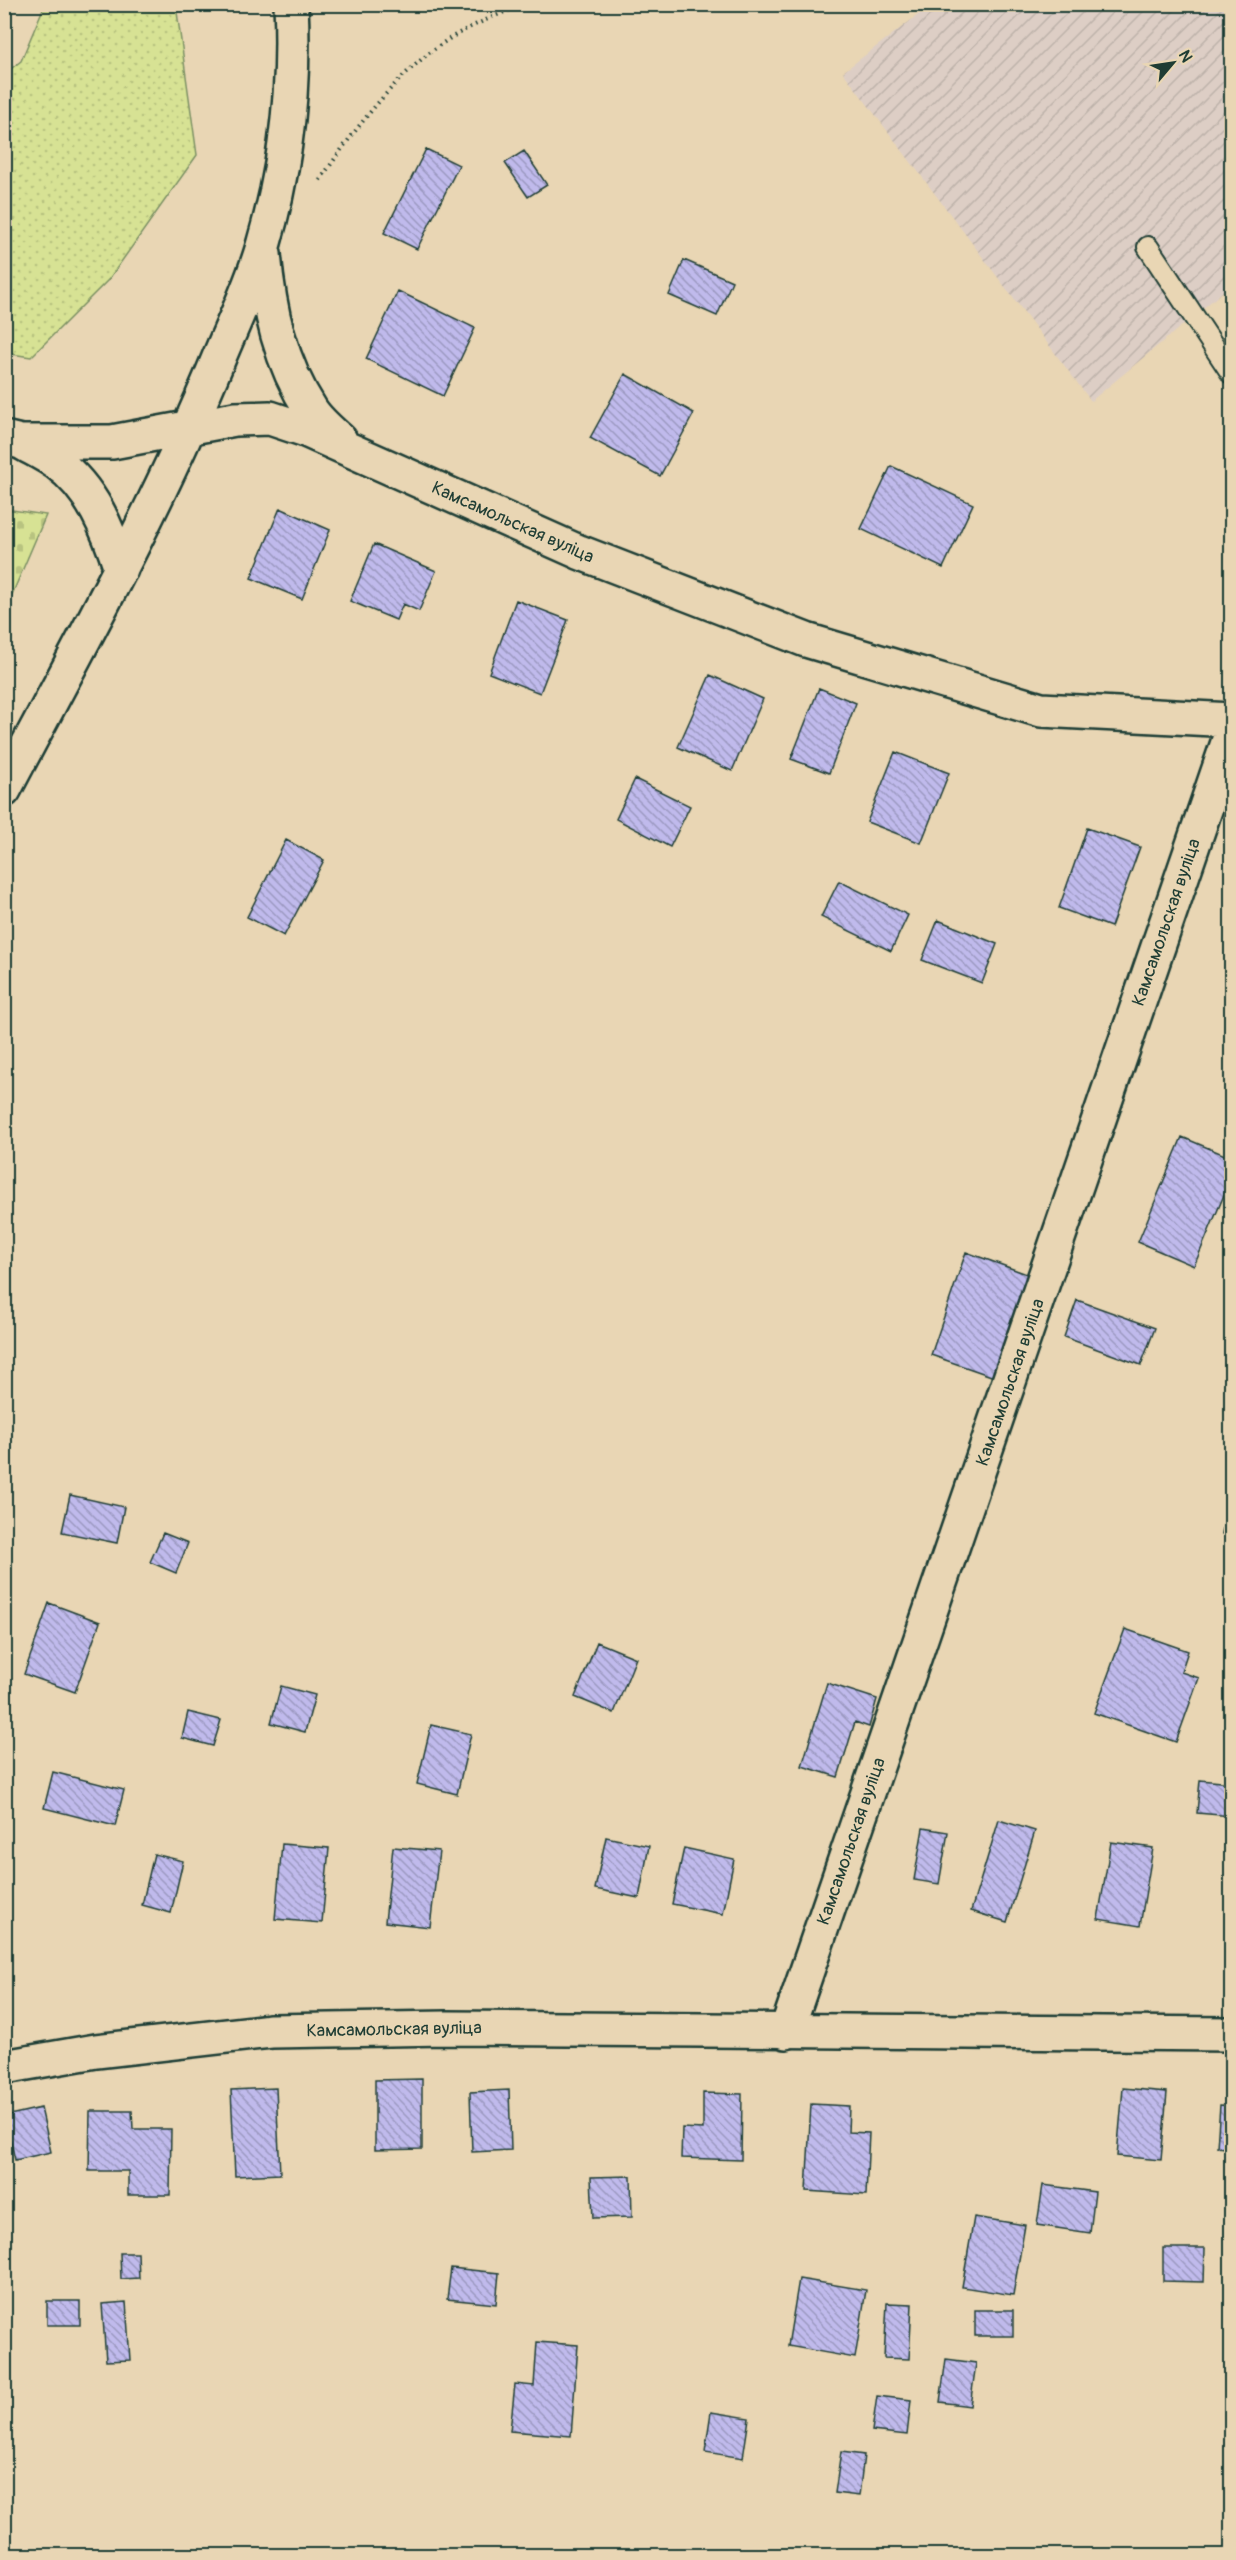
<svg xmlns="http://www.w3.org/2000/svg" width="1236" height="2560" font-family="Pangolin,sans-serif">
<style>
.industrial{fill:url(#industrial-furrows)}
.grass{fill:url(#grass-dots);stroke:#7b9064;stroke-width:1.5}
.cemetery{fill:url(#cemetery-stones);stroke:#7b9064;stroke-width:1.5}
.building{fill:url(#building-back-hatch);stroke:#1f3d34;stroke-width:1.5}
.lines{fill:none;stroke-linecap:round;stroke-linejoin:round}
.service-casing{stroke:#1f3d34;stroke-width:24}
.minor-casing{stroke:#1f3d34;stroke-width:38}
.tertiary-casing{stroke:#1f3d34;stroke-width:38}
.path{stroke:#1f3d34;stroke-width:4;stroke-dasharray:1.5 4.5;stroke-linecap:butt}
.service{stroke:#e9d6b4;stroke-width:20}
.minor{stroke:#e9d6b4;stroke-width:33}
.tertiary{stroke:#e9d6b4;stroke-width:33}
.labels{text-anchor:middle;stroke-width:6;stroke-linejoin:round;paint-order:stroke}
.street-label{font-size:18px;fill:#1f3d34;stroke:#e9d6b4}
</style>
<defs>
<pattern id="industrial-furrows" width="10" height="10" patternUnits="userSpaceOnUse" patternTransform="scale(1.5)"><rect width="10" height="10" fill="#ddcec5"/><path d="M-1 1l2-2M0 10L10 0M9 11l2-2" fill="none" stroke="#bdb2aa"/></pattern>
<pattern id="grass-dots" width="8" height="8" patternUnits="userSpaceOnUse" patternTransform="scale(1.5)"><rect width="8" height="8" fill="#d7e294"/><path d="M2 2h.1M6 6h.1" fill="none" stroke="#b8c380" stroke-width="1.8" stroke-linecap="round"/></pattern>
<pattern id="cemetery-stones" width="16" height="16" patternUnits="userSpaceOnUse" patternTransform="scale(1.5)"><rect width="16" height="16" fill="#d7e294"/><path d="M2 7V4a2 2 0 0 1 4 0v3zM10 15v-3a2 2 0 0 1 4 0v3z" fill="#b8c380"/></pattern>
<pattern id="building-back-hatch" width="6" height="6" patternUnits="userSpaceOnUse" patternTransform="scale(1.5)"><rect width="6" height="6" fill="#c0baec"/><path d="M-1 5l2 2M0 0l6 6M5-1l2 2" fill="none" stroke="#9b98c0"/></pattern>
</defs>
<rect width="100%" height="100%" fill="#e9d6b4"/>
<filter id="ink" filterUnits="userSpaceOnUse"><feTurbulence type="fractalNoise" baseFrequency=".0167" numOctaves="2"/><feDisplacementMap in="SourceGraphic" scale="12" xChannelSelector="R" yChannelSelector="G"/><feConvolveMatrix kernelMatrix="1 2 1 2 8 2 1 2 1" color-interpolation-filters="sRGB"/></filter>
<g filter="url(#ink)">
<!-- industrial -->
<path class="industrial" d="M931,5h300v280l-140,116 -248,-329z"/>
<!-- grass -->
<path class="grass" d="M45,4l131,1 21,150 -88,124 -78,78 -26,-4 -1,-279 17,-13z"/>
<!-- cemetery -->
<path class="cemetery" d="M5,509l41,6 -41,96 -1,-102z"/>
<!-- building -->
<path class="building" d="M426,149l33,16 -42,84 -33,-16z
M524,151l23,34 -19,12 -23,-34z
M684,260l48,21 -15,35 -48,-21z
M398,291l77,37 -32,68 -77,-37z
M625,374l69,39 -34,63 -70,-38z
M891,466l82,38 -30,64 -82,-39z
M280,508l50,22 -28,69 -51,-21z
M374,544l62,27 -17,40 -16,-7 -7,16 -46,-19z
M516,600l52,20 -28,73 -51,-20z
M710,675l53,24 -31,72 -54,-24z
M819,688l37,15 -27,70 -38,-14z
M895,752l54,21 -28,70 -54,-21z
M635,779l55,27 -20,41 -54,-28z
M1087,828l53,19 -29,80 -52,-19z
M286,840l38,20 -40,76 -37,-19z
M839,881l69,34 -17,36 -70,-34z
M938,920l59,24 -15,39 -60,-23z
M1182,1137l50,21v18l-38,90 -56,-24z
M966,1252l69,25 -35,102 -69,-24z
M1077,1300l78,28 -14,37 -77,-28z
M70,1495l54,12 -7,36 -55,-11z
M1226,1510l6,1v25l-10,-2z
M163,1533l25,10 -12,30 -26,-11z
M49,1603l51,19 -25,70 -51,-18z
M1125,1629l63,22 -7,21 18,6 -23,64 -82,-29z
M597,1642l39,16 -22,55 -39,-16z
M827,1683l50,16 -8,28 -14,-5 -17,55 -36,-11z
M281,1686l34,9 -10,37 -34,-9z
M188,1712l33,8 -8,26 -31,-8z
M431,1725l40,9 -14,60 -40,-10z
M53,1772l71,18 -9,36 -71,-18z
M1200,1780l32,3v33l-35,-3z
M999,1820l36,11 -28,91 -36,-11z
M923,1828l25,4 -9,52 -25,-4z
M606,1837l43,9 -10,52 -44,-9z
M1111,1842l42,6 -13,78 -42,-7z
M282,1844l47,4 -7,75 -47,-4z
M393,1847l46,4 -9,76 -45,-5z
M684,1848l50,11 -11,55 -51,-10z
M154,1854l29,7 -12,52 -29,-8z
M422,2079v70l-47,1v-70z
M276,2088l4,86 -45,2 -4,-86z
M1123,2088l44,4 -6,68 -44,-4z
M509,2090l2,60 -39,2 -2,-60z
M703,2093l39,1 -1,66 -60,-2 1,-30 21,1z
M811,2104l38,2 -1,26 21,1 -3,62 -60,-4z
M1220,2105l12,1v43l-15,-2z
M41,2108l10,44 -36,8 -10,-44z
M90,2111h42l1,18h38l-1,66h-42v-24h-39z
M631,2176l1,41 -39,1 -2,-41z
M1043,2185l52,7 -5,41 -53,-8z
M974,2217l51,8 -12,70 -51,-8z
M1163,2248h42l-1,34 -41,-1z
M120,2253h18l1,25 -18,1z
M451,2268l48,5 -3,31 -49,-5z
M799,2279l67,11 -11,68 -67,-12z
M47,2301h33v24h-33z
M126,2302l4,58 -24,1 -4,-57z
M887,2303l25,1 -3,55 -25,-1z
M975,2310h38v26h-38z
M537,2342l41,3 -7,91 -61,-5 5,-47 19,2z
M946,2359l30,4 -6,43 -30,-4z
M877,2396l34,4 -4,35 -35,-4z
M711,2412l38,6 -6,40 -38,-6z
M841,2452l23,3 -5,41 -24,-3z"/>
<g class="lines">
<defs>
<path id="service" d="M1148,247l84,127"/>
<path id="minor" d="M264,254c5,56 16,108 47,156 7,11 19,21 29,30
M4,438l17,4h91l123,-23 35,-1 33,11 276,123 227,88 235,70 191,10
M21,442c12,7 25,13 36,21 35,26 51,66 64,106
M4,790c75,-142 153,-282 214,-430 15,-37 34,-75 45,-114 23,-78 32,-160 28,-242
M786,2032l446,-1301"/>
<path id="tertiary" d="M4,2067l92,-16 175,-20 176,-3 785,6"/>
</defs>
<!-- service casing -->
<use href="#service" class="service-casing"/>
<!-- minor casing -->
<use href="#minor" class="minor-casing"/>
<!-- tertiary casing -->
<use href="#tertiary" class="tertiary-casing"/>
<!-- path -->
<path class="path" d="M320,180c36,-52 75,-106 129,-141 24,-15 49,-24 75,-35"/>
<!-- service -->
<use href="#service" class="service"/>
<!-- minor -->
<use href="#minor" class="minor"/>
<!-- tertiary -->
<use href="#tertiary" class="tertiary"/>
</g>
</g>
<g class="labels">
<!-- street labels -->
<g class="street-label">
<text transform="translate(513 522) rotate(24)" y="6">Камсамольская вуліца</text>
<text transform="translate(1166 922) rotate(-71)" y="6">Камсамольская вуліца</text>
<text transform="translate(1010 1382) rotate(-71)" y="6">Камсамольская вуліца</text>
<text transform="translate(851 1841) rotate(-71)" y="6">Камсамольская вуліца</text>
<text transform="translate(394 2029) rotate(-1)" y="6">Камсамольская вуліца</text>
</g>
</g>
<!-- margin -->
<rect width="1236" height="2560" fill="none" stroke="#e9d6b4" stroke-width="24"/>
<rect x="12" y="12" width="1212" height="2536" fill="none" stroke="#1f3d34" stroke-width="2" filter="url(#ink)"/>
<!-- north arrow -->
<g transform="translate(1173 63) rotate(61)" stroke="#e9d6b4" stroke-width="4.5" paint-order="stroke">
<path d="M0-4.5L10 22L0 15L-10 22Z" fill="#1f3d34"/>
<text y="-9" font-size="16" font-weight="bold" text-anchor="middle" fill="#1f3d34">N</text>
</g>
</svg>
